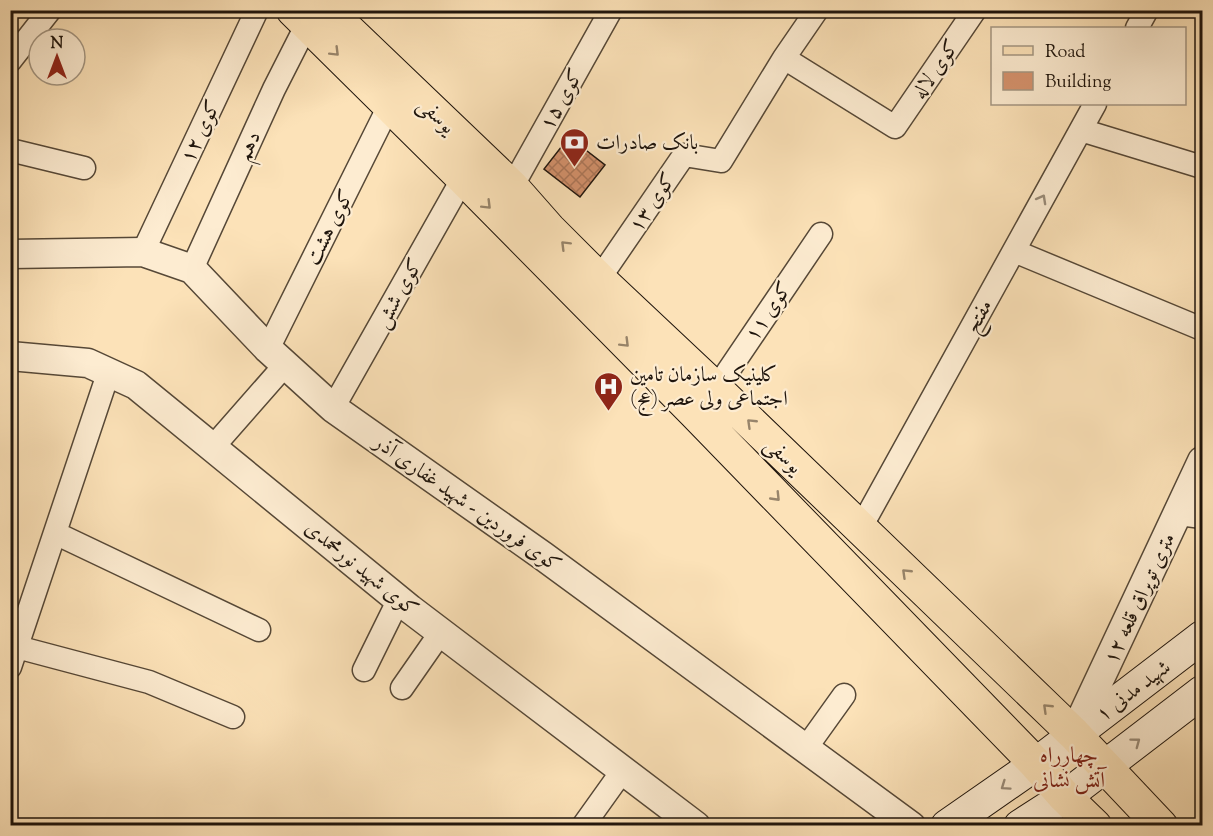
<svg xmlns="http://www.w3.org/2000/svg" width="1213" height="836" font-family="'Sorts Mill Goudy',Amiri,serif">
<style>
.building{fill:url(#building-cross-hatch);stroke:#1e140c;stroke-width:1.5}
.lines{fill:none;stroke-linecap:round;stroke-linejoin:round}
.minor-casing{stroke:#564837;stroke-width:25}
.tertiary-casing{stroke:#564837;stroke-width:31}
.secondary-casing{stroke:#1e140c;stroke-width:34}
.primary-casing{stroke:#1e140c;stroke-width:35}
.minor{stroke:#fdecd1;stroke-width:22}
.tertiary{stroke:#fdecd1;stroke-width:28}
.secondary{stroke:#fdecd1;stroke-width:32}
.primary{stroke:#fce2b8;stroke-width:33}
.oneway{stroke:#98856b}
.oneway2{stroke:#998b78}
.labels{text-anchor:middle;stroke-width:4.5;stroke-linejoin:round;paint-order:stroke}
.street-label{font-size:21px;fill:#1e140c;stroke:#fdecd1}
.poi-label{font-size:21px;fill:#1e140c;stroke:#fdecd1;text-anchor:start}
.neighbourhood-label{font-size:22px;fill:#7a1f14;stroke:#fdecd1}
</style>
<defs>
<pattern id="building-cross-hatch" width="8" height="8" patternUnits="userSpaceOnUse" patternTransform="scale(1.5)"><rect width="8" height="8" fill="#d5926d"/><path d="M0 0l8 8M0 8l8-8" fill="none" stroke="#ac7658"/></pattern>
</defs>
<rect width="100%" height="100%" fill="#fce2b8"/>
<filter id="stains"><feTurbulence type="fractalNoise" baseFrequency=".00333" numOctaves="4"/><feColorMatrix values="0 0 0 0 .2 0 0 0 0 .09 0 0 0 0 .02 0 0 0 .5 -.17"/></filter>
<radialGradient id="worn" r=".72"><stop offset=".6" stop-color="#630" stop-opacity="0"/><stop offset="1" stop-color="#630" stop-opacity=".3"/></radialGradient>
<!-- building -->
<path class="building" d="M569,137l36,28 -25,32 -36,-28z"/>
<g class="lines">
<defs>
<path id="minor" d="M1137,28l10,-18
M784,58l111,69 80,-117
M10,61l40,-51
M1081,130l121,37
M10,150l74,18
M512,187l99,-177
M1014,251l188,78
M143,252l114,-242
M192,269l82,-180 33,-65
M599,279l85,-124 37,6 63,-103 33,-48
M268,349l121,-243
M716,389l105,-155
M333,408l130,-230
M213,447l72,-82
M1179,514l23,3
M860,529l235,-425
M55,533l204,97
M17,647l132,35 84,35
M10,667l99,-296
M364,670l35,-71
M402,688l39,-56
M806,748l38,-53
M583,826l40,-56"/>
<path id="tertiary" d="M10,254l133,-2 49,17 76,80 65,59 210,148 368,270
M10,356l78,7 48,22 274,224 286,217
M1074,734l128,-273"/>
<path id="secondary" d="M947,826l89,-62 166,-127
M1020,826l45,-29 137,-105"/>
<path id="primary" d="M293,10l170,168 232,235 341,351 29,33 30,29
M327,10l185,177 37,42 50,50 117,110 358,345 87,92"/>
</defs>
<!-- minor casing -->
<use href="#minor" class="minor-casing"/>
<!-- tertiary casing -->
<use href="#tertiary" class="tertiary-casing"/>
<!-- secondary casing -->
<use href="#secondary" class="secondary-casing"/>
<!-- primary casing -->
<use href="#primary" class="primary-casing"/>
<!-- minor -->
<use href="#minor" class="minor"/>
<!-- tertiary -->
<use href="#tertiary" class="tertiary"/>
<!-- secondary -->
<use href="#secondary" class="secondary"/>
<!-- primary -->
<use href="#primary" class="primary"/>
</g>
<!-- one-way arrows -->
<defs><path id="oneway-chevron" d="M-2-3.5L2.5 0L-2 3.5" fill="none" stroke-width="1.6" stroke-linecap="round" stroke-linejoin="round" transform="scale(1.5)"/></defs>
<g class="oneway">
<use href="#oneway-chevron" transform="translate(335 52) rotate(45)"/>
<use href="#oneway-chevron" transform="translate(487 205) rotate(45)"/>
<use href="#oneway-chevron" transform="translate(565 245) rotate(-135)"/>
<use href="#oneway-chevron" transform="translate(625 343) rotate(45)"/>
<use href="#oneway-chevron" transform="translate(751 423) rotate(-136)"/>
<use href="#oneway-chevron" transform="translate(776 497) rotate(46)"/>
<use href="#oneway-chevron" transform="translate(906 573) rotate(-136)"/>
<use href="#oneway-chevron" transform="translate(1047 708) rotate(-136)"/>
</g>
<g class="oneway2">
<use href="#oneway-chevron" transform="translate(1042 199) rotate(-61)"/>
<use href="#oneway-chevron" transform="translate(1136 742) rotate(-37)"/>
<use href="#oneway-chevron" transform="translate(1005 786) rotate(145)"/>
</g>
<!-- icons -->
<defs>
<symbol id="bank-pin" viewBox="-11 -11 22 30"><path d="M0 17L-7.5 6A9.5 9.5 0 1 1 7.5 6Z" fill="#8f2418" stroke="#fdecd1"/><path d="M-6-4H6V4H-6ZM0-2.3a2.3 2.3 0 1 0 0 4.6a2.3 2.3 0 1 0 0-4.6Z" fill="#fff"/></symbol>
<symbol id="hospital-pin" viewBox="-11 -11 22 30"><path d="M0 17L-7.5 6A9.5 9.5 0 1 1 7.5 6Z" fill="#8f2418" stroke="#fdecd1"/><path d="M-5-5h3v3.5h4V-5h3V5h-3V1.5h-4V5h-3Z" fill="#fff"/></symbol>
</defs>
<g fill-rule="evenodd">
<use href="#bank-pin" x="558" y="126" width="33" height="45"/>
<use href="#hospital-pin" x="592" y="370" width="33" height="45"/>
</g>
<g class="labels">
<!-- street labels -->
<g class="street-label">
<text transform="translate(935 69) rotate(-56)" y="7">کوی لاله</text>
<text transform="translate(561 99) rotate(-61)" y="7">کوی ۱۵</text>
<text transform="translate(437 115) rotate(44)" y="7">یوسفی</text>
<text transform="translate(200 131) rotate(-65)" y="7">کوی ۱۲</text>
<text transform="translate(248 146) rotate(-66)" y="7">دهم</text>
<text transform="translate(652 202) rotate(-56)" y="7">کوی ۱۳</text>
<text transform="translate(329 227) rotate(-63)" y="7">کوی هشت</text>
<text transform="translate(398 293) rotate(-61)" y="7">کوی شش</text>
<text transform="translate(768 311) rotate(-56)" y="7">کوی ۱۱</text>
<text transform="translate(978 316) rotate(-61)" y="7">مفتح</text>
<text transform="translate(784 455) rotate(44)" y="7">یوسفی</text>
<text transform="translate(468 503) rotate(35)" y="7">کوی فروردین - شهید غفاری آذر</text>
<text transform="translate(362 568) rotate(39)" y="7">کوی شهید نورمحمدی</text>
<text transform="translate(1139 598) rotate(-65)" y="7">۱۲ متری توپراق قلعه</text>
<text transform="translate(1133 690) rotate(-37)" y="7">شهید مدنی ۱</text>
</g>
<!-- poi labels -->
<g class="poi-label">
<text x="596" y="149">بانک صادرات</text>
<text x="630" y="381">کلینیک سازمان تامین<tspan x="630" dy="24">اجتماعی ولی عصر (عج)</tspan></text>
</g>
<!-- neighbourhood labels -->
<g class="neighbourhood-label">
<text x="1069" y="762">چهارراه<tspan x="1069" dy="25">آتش نشانی</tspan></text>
</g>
</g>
<!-- margin -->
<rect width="1213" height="836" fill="none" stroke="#fce2b8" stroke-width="36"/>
<rect x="12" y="12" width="1189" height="812" fill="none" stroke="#1e140c" stroke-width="3"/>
<rect x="18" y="18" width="1177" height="800" fill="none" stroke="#1e140c" stroke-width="1.5"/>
<!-- legend -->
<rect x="991" y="27" width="195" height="78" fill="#fdecd1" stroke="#a49682" stroke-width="1.5"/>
<rect x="1003" y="46" width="30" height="9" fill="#fce2b8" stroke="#a49682" stroke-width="1.5"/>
<text x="1045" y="57" font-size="18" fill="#1e140c">Road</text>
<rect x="1003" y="72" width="30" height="18" fill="#d5926d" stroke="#a49682" stroke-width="1.5"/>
<text x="1045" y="87" font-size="18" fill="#1e140c">Building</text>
<!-- north arrow -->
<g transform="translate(57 57)"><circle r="28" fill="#fdecd1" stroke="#a49682" stroke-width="1.5"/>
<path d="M0-4.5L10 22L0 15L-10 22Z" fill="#8f2418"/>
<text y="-9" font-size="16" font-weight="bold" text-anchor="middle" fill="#1e140c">N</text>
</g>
<rect width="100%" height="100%" filter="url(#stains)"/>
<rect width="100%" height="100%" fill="url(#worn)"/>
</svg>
